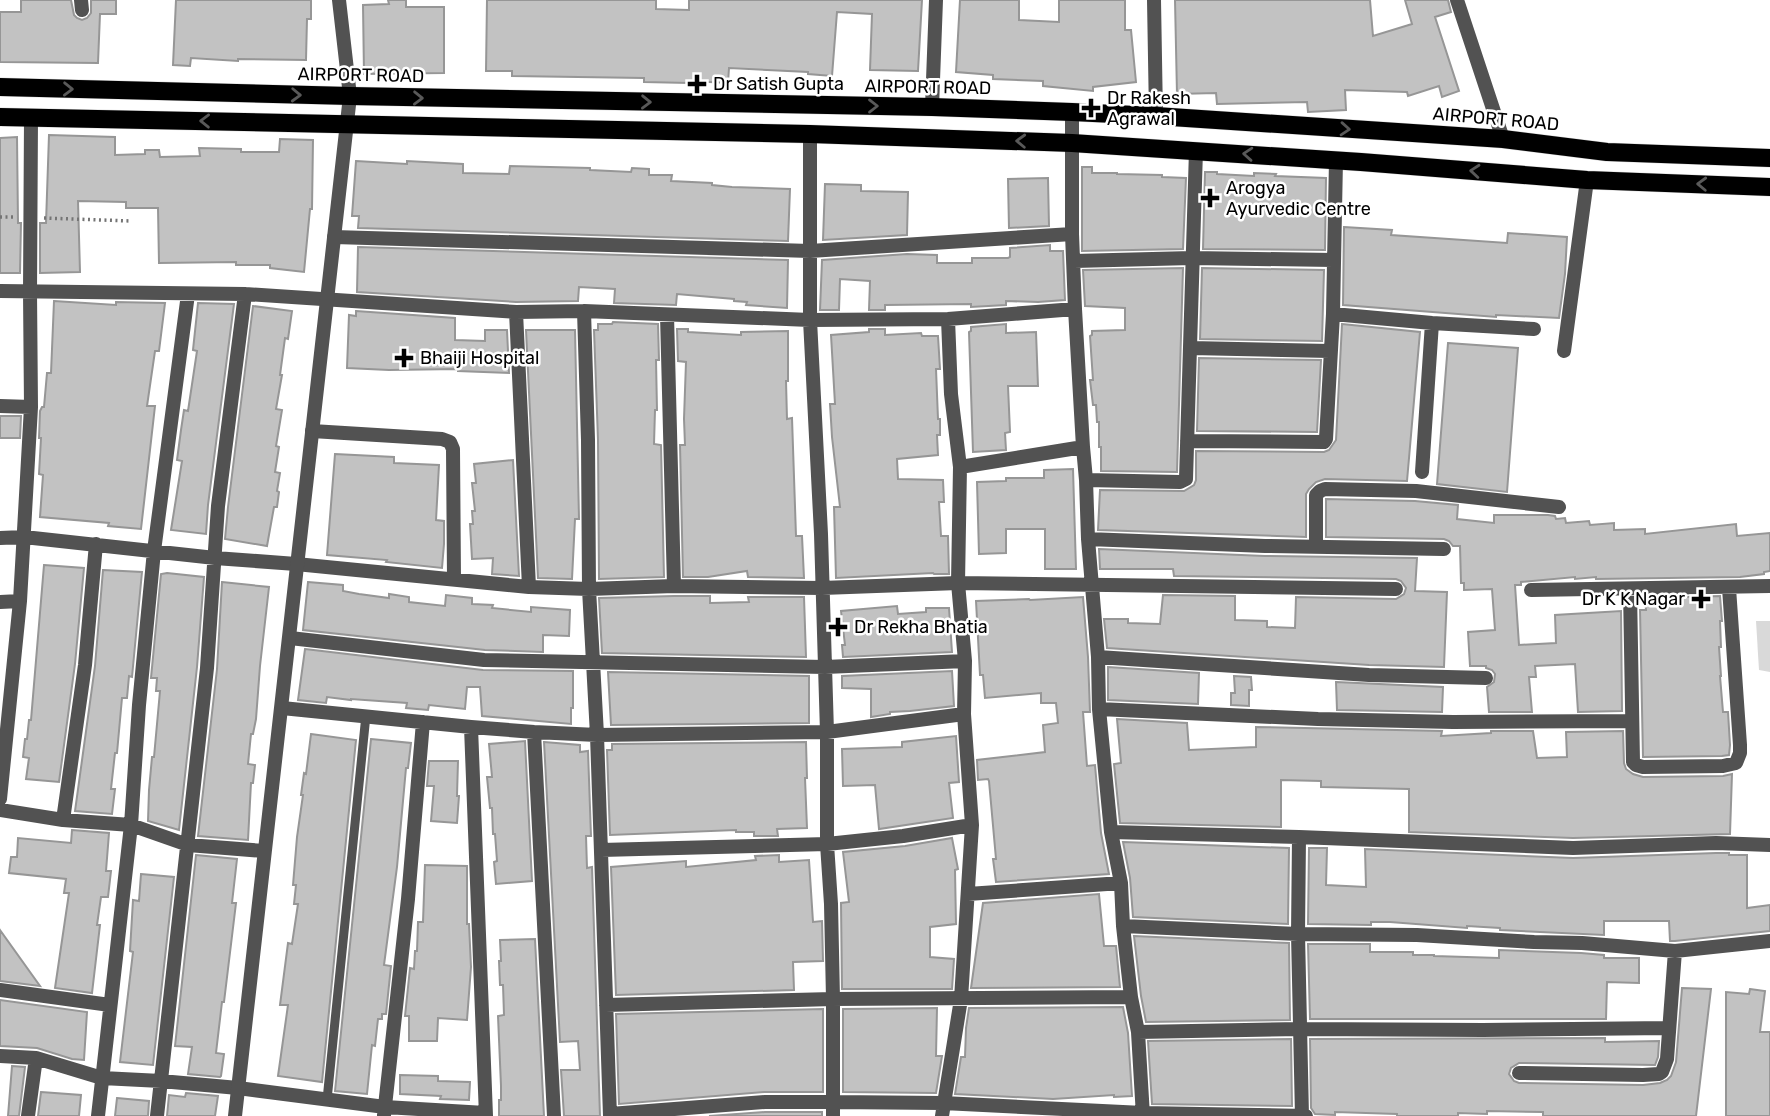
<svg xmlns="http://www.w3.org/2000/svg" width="1770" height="1116" font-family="Rubik,sans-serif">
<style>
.green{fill:#d9d9d9}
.building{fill:#c2c2c2;stroke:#969696;stroke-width:2}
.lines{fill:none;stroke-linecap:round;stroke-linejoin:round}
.primary-casing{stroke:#dbdbdb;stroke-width:19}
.path{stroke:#747474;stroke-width:3.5;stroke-dasharray:2 3.5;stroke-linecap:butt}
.service{stroke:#525252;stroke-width:9}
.minor{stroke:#525252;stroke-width:14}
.tertiary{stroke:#525252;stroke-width:14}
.primary{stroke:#000;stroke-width:18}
.oneway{stroke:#595959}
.poi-dot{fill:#000;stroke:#fff;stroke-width:2.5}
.labels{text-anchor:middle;stroke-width:5;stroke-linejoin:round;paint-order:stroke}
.street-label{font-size:18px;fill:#000;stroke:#fff}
.poi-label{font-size:18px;fill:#000;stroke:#fff;text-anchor:start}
</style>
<rect width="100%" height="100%" fill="#fff"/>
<!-- green -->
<path class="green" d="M1756,621h14v51l-11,-2z"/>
<!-- building -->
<path class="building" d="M21,0h50l3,15 3,3 5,2 5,-2 4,-5v-13h25v14h-16l-2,49 -98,-1v-50h21z
M176,0h135v19h-4l-1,41 -68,-1v2l-47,-3 -1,8 -17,-1z
M388,0h18v7h38v66l-80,1 -1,-69 26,-1z
M487,0h169v9l33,1v-10h233l-4,71 -48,-1 2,-56 -35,-2 -5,64 -24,-2v-2l-79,-4 -1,15 -39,-2v2l-45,-1v-4l-132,-2v-5h-26z
M960,0h59v20l40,2v-22h66v30h6l5,52 -43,5v4l-50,-5v-5l-50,-2v-4l-37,-3z
M1175,0h195l3,36 39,-12 -7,-24h43l3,12 -16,5 24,74 -17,6 -3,-11 -31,10 -1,-4 -62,-2 1,20 -38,2 -1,-10 -90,2 -1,-11 -39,1z
M49,135l66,2v18l30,-1v-4h14l1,7 40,-1 -1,-8 42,1v3h38l1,-13 33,1 -1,69h-2l-6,63 -34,-4v-3h-34v-3l-77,1 -1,-55h-32v-6l-48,-1 2,71 -40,1v-50h6z
M17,137l1,86h3l-1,50h-20v-135z
M356,161l51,3v-3l56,3v9l46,1 1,-8 80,2v2l41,2 1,-4 17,1v6h23l-1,6 41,2v2l20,2 58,2 -2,52 -430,-13 1,-12h-7z
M1082,167h10v6h25v1l45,1v2l24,1 -3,71 -101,2z
M1205,172h12v2l37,2v-3l22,1 -1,2 51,2 -1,72 -122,-1z
M1048,178l1,48 -40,2 -1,-49z
M825,184l36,1v6l47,1 -1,43 -84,5z
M1344,227l48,3 -1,5 116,8 1,-10 59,4 -2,37 -6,44 -63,-3v2l-153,-12z
M1050,245v6h13l2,49 -27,2 -32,-1v4l-35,2v-3l-86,1v5h-16l1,-29 -30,-2 -1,31h-19l2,-50 85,-6 30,1v8h35v-5h36l2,-1v-9z
M358,247l430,13 -1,48 -41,-3 1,-3 -13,-1v-2l-57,-5 -1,11 -62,-2 1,-14 -36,-2 -1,14 -62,1 -159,-10z
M1183,268l-6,204 -76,-1v-24h-2v-25h-2l-1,-17h-3l-3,-25h3l-3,-44 2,-1v-4l33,-1v-22l-40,-2 -2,-36z
M1202,268l122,2 -2,71 -122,-2z
M54,301l62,4v-3l49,1 -6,48h-4l-8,55h8l-14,123 -33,-3 1,-3 -69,-6 3,-42 -4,-1 2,-36h-2l1,-27 2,-4h2l3,-34h4z
M198,303l36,1 -26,201 -2,29 -35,-4 11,-69 -5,-1 4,-30 3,-20 4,1 9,-60 -4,-1z
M253,306l39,5 -4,28 -3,-1 -5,37h2l-6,34 6,1 -6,36 3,1 -4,25 5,1 -3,18 2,1 -2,15h-3l-7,39 -42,-7 3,-32z
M356,311l99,7v22l30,1v-11h22l2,43 -51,-2v-2l-69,1 -42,-2 2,-53 7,1z
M613,322l45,2 1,36h-3l1,50h-2l-1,34 7,1 3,132 -65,2 -1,-139 -4,-110h4v-6h14z
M1006,324v9l30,-1 2,54h-30l2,46 -5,1 1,17 -33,2 -4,-120 2,-1v-4z
M1342,324l78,8 -13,149 -82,-2 -9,3 -7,7 -3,5v43l-208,-7 2,-40 84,1 10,-6 2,-5v-29l128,1 5,-2 7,-10z
M677,329h11v3l53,3v-3l47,-1v50h-2l1,38 5,-1 4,118h6l2,42 -56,-1 -1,-6 -39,6h-25l-3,-132h5l-1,-26 2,-57 -8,-1z
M869,329h16v6l36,-2 1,3h16l2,33h-4l2,50h2v16h-3l1,20 -41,4 1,20 45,1 1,22h-5l2,34h7l1,38h-15l-1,-1 -97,5 -2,-71h6l-8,-70 -2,-33h5l-4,-69 38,-3z
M526,330h49l4,189h-4l-3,60 -34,-1z
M1448,343l70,5 -11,144 -70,-8z
M1199,358l122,2 -4,72 -120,-1z
M0,416h21l-1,22h-20z
M335,454l59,3v6l45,2 -3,55 8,1v23l-2,24 -56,-6 1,-2 -60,-5z
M513,460l6,116 -27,-2 1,-16 -21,1 -2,-35h3l-1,-13h3l-3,-28h4l-2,-19z
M1073,469l3,100h-31v-40h-39v24l-27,1 -2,-72 29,-1v-3h38v-8z
M1326,499l89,2 43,4 -1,14 37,4v-8h54l7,1 1,3 9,-1 1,5 23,-2 1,4 24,-2v7l31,-1v5l91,-10 1,12 33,-3v38l-6,1v2l-24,3 -144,2v-2l-21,2v-2l-54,5v3h-6l4,60 37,-2 -1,-28 66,-4 1,100 -44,1 -3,-48 -40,2 1,11h-7l3,35h-43l-2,-25 7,-5 1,-8 -3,-4 -6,-2v-2h-16l-2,-34 27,-2 -3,-41 -28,1v-7h-3l-1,-37h-7l-4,-5 -5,-2 -118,-2z
M1099,549l166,7 152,2 -2,33 32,1 -3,75 -75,-2 -262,-17 -3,-29h24v4l32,1 3,-29 72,1v24l32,1v6l28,1 1,-31 100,2 8,-5 2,-6 -5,-7 -5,-2 -222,-3 -1,-7h-73z
M44,565l40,3 -9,96 -16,118 -33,-3 3,-21 -6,-1 2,-18h2l2,-19h2z
M103,570l39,2 -10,105 -3,-1 -2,22h-5l-5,55h-2l-4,36h4l-3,25 -37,-3 20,-145z
M167,573l37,4 -7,90 -18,163 -31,-9 1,-31 3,-33h2l6,-66h-4l1,-13h-6l10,-104z
M222,582l47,5 -9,79 -4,53 -3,15h-2l-3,30 7,1 -2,18h-2l-3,57 -50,-4 19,-167z
M308,582l35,3v6l16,3 30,4v-4l20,3v5l36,4 1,-11 26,3v6l21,1 -1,3 39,4v-5l39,3 -1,26 -26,-1v17l-58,-2 -182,-20z
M674,596h36v7l39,-1 -1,-5h56l2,60 -204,-4 -3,-55z
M1720,596l2,25h-2l1,26h-2l2,29h-1l3,36h5l2,33 -1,10 -7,1 -79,1 -3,-147h6l-1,-12z
M1083,597l5,60 2,55h-7l4,54 8,-1 6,68 8,41 -113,8 -3,-23h3l-7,-78 -1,-2 -10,1 -1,-20 68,-8 -2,-27 15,-2 -2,-20h-15v-10l-56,5 -2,-23h-3l-4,-74 53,-2 1,1z
M897,606l1,8 28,-2v-4h23l3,44 -109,5 -1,-12h3l-4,-34z
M305,649l178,21 90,1v37h-2v16l-89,-8 -2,-29h-13l-2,22 -36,-4 -1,5 -22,-2 1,-5 -56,-4v1l-24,-3 -1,6 -28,-3z
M1108,667l91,6 -1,31 -90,-4z
M952,671l2,35 -44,5 -20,1v2l-19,3v-28l-29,-1v-12z
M608,672l201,4v47l-198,2z
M1234,676l17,1 1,13h-3v16l-18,-1v-12h4z
M1336,682l107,5 -1,25 -105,-2z
M1117,719l70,4 2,27 67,-3v-20l186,4 -1,5 50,-3v-2h42l4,27 30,-1 -1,-25 57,-1 1,32 2,6 7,5 10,3 80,-1 9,-2 -2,60 -157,4 -164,-6v-43l-88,-2v-6l-40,-1v47l-161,-4 -6,-59 7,-1z
M311,734l45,6 -34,342 -44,-6 10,-71h-8l8,-62 4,1 6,-40h-4l2,-19h-3l4,-48 6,-42h-2l3,-22 2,1z
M956,736l3,46 -10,1 4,35 -74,11 -4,-44 -32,1 -1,-37 60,-2v-5z
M371,739l40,4 -3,25h-2l-9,99 -13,98 7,1 -5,48h-4v5h-4l-3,27 -3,-1 -5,49 -32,-3z
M525,741l7,140 -36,3 -2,-22 3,-1 -2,-27h-2l-1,-26h-2l-3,-31h5l-3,-33z
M544,742l36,3v7l8,-1 3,85h-5l1,32 5,-1 8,249h-36l-3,-46h19l-2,-29 -18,1z
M806,742l1,36h-2l2,50 -30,1 1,7h-24v-4h-18v-2l-126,5 -3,-85h5v-6z
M429,761h29l-1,35h2l-2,27 -26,-2 3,-35h-7z
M72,830l37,3 -3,38h5l-3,26h-7l-4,28h3l-8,68 -37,-5 14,-95h-5l2,-14 -57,-6 2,-16h6l1,-19 53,5z
M952,838l6,31 -3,1 1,54 -26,3v30l24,2 -2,30h-110l-1,-86 8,-1 -6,-50 62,-6z
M1123,842l166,6 -1,76 -155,-7 -3,-39z
M1309,848h18l-1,37 40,2 -1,-38 208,9 143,-5h13v2h18v53l23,-3v26l-95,10h-5l-1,-20h-65v14l-104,-5v-2l-33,-2v2l-77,-6h-19v3l-63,-1z
M196,855l41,4 -5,44h4l-12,99h-2l-6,51 8,1 -3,22 -1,1 -32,-3 4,-27 -17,-1z
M779,855v7l30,-2 4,62 9,-1 1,40 -30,1 1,28 -178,5 -5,-128 75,-6v6l70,-7 -1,-4z
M425,865l42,1v58h2l2,43 -4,53 -29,-2 -1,23h-28v-25h-4l5,-48 4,1 1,-18h2l1,-29h5z
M141,874l33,3 -21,188 -33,-3 13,-110 -3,-1 3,-51 6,1z
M1099,894l5,52h12l4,41 -149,1 12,-85z
M0,930l40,56 -40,-5z
M1134,936l155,7 1,77 -144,2 -5,-26z
M535,939l9,177h-45v-16h2v-14l-3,-70 6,-1 -1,-30h-3l-1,-24h2l-1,-21z
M1308,944h62v8h43v3h21v1l65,2v-8l82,3 23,2v3h35v25l-32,-1 -1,37h-296z
M1682,988l29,1 -15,127h-153v-4l-56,-1v3l-29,-1v3h-61v-2l-62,-2v3l-20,-1 -4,-6 -1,-69 295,-1v4l54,-1 -1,16 -3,8 -136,-2 -8,5 -2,6 5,7 5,2 124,2 17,-2 7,-3 4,-4 5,-14z
M1750,989l15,2 -5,41h10v84h-44v-124l23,2z
M0,1000l87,12 -3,48 -12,-1 -35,-11 -37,-2z
M1123,1007l5,26 4,63 -18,1v-2l-61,4 -98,-5 6,-37h4l1,-29 3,-20z
M937,1008l-1,48h6l-6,37 -93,-1v-83z
M823,1009v83h-59l-145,12 -3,-90z
M1291,1039l1,67 -140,-2 -4,-63z
M12,1066l13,1 -6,49h-11z
M400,1075l38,1v5l32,1 -1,18 -29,-1 1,-3 -41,-2z
M41,1092l40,3 -2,21h-41z
M186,1093l32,3 -3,20h-48l2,-21 16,2z
M117,1098l32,3 -1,15h-33z
M765,1112h57v4h-113z"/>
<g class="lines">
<defs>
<path id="primary" d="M0,87l350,9 582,11 140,5 84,4 347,23 104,13 163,6
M0,117l810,17 262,9 289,19 226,18 183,7"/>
</defs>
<!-- primary casing -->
<use href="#primary" class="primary-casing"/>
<!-- path -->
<path class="path" d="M0,217h15
M44,218l87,3"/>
<!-- service -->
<path class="service" d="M327,1100l39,-385"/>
<!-- minor -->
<path class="minor" d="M81,0l1,10
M339,0l11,96
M1154,0l2,116
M1457,0l46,139
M932,107l4,-107
M1072,112v122l3,75 8,138 3,33 2,59 10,118 1,52 12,123 10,51 2,43 8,71 7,35 5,84
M810,134v186l11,214 6,198v112l4,60 2,95v117
M334,237l476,14 262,-17
M1074,261l118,-3 141,2
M0,291l245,3 271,18 68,-1 226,9 138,-1 127,-10
M584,311l4,129 1,149 8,146 13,381
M516,312l13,275
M1333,314l99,9 102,6
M667,315l7,271
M1191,348l139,3
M1564,351l23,-171
M0,406l31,1
M312,431l130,8 8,3 3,7 1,130
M1187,441l137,1 2,-3 7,-125 3,-154
M960,467l123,-20
M1422,472l10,-149
M1086,480l94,2 6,-3 10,-329
M0,538l24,-1 191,21 81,6 233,23 60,2 85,-3 148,2 136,-5 438,6
M1088,539l177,7 179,3
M1316,547v-52l4,-4 5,-2 91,2 143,16
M1531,590l239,-4
M1630,590l3,172 3,3 7,2 80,-1 13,-3 4,-10v-8l-11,-157
M0,602l20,-1
M290,638l194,22 341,7 140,-6
M1098,657l271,18 117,3
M282,708l189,19 63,5 63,3 230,-3 137,-18
M1099,709l219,10 135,3 179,-1
M471,727l15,389
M534,732l20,384
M0,799l20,-198 11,-194 -1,-115 1,-174
M0,810l63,10 68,5 57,20 76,6
M63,820l22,-155 11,-121
M1111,832l188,5 274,11 143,-5 54,2
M1299,837l-1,97 4,182
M601,850l226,-6 76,-8 69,-11
M968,894l153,-11
M1123,926l175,8 119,1 117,7 48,1 93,8 95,-10
M0,990l110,15
M606,1005l227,-6 298,-2
M1138,1032l163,-3 182,1 186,-2
M0,1056l36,2 66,20 59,3 77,7 147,19 100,6
M1519,1073l124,2 16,-1 3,-2 5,-13 8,-108
M610,1114l155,-12h68l110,1 200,10 163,3
M384,1115l24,-216 15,-177
M28,1116l8,-58
M98,1116l33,-291 8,-120 15,-154 34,-257
M157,1116l50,-448 11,-162 27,-212
M942,1116l19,-117 11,-174 -8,-111 1,-53 -7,-78 2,-116 -9,-73 -3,-75"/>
<!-- tertiary -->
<path class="tertiary" d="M235,1116l115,-1020"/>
<!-- primary -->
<use href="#primary" class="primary"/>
</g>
<!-- one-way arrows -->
<defs><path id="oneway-chevron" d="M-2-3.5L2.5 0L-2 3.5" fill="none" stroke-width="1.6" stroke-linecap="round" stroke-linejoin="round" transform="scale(1.75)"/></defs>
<g class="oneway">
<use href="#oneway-chevron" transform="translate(68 89) rotate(1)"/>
<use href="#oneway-chevron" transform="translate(296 95) rotate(2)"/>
<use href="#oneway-chevron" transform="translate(418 98) rotate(1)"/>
<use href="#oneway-chevron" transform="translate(646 102) rotate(1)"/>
<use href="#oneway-chevron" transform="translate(873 106)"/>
<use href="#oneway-chevron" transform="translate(205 121) rotate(-179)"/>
<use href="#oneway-chevron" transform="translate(1345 129) rotate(4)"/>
<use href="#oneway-chevron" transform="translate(1021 141) rotate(-178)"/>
<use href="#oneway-chevron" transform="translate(1248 154) rotate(-176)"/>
<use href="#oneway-chevron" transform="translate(1475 171) rotate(-175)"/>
<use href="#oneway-chevron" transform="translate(1702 184) rotate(-178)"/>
</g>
<!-- markers -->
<g class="poi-dot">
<path d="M693.5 73.5h7v7h7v7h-7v7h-7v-7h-7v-7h7z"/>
<path d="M1087.5 97.5h7v7h7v7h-7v7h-7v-7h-7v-7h7z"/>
<path d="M1206.5 187.5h7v7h7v7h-7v7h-7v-7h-7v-7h7z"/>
<path d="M400.5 347.5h7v7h7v7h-7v7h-7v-7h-7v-7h7z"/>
<path d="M1697.5 588.5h7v7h7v7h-7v7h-7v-7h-7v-7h7z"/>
<path d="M834.5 616.5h7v7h7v7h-7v7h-7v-7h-7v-7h7z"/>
</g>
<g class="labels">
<!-- street labels -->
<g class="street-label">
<text transform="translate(361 75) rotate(1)" y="6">AIRPORT ROAD</text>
<text transform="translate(928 87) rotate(1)" y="6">AIRPORT ROAD</text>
<text transform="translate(1496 119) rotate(5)" y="6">AIRPORT ROAD</text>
</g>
<!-- poi labels -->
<g class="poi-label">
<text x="713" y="90">Dr Satish Gupta</text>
<text x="1107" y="104">Dr Rakesh<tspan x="1107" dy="21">Agrawal</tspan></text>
<text x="1226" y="194">Arogya<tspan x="1226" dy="21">Ayurvedic Centre</tspan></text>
<text x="420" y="364">Bhaiji Hospital</text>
<text x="1685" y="605" text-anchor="end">Dr K K Nagar</text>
<text x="854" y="633">Dr Rekha Bhatia</text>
</g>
</g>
</svg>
